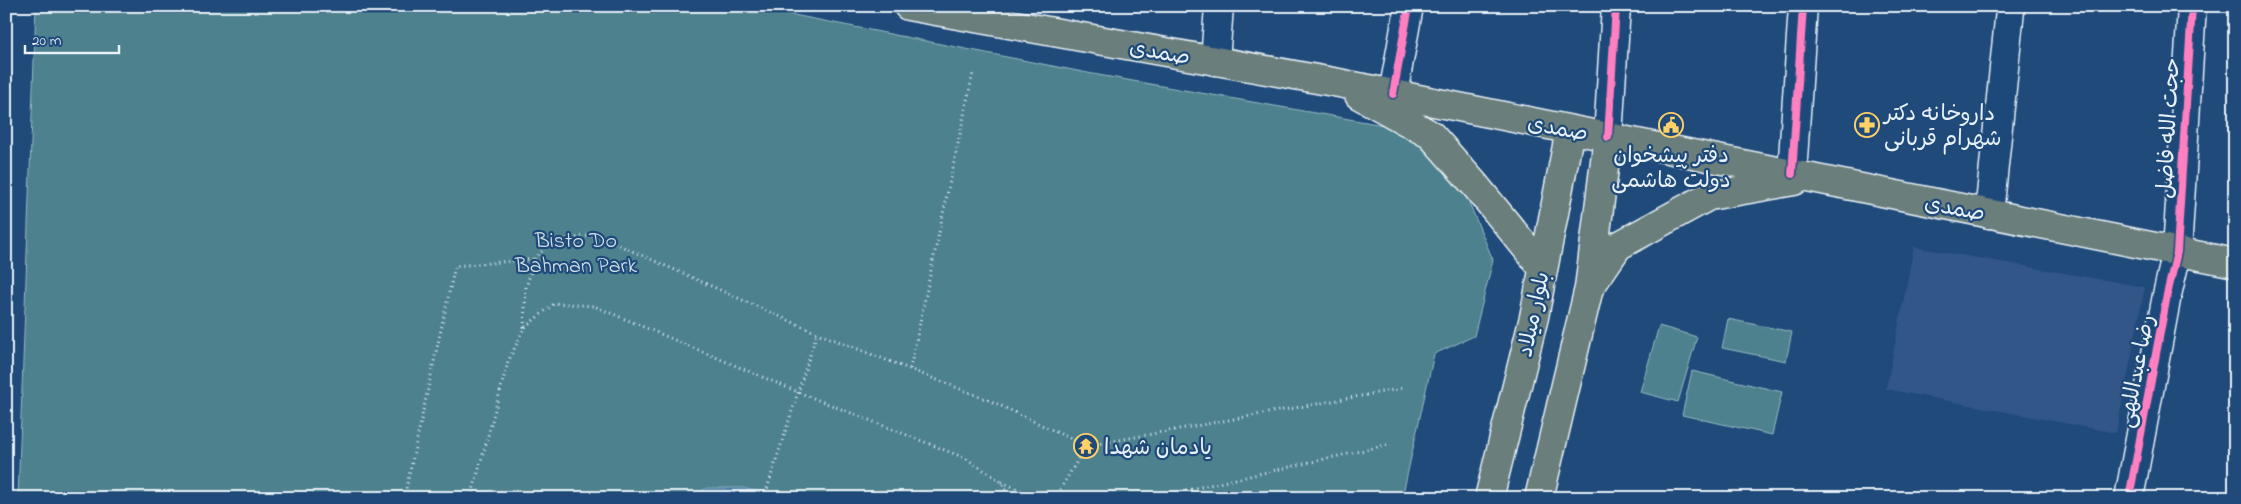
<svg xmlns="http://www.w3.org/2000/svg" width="2241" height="504" font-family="'Indie Flower','Playpen Sans Arabic',sans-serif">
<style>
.built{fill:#335787}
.green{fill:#4d818e;stroke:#9ab9c3}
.water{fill:#467da3;stroke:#87abc5}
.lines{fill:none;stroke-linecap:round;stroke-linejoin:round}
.shore{stroke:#a7c3d6;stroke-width:1}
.minor-casing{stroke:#e8f1f8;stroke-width:31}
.major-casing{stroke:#e8f1f8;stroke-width:31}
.path{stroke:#e8f1f8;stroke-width:3;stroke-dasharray:1 4;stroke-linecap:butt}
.minor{stroke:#1f4a7a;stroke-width:28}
.major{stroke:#6b7f7c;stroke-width:28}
.cycleway-casing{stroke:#1f4a7a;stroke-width:11}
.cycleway{stroke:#ff80c0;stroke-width:8}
.labels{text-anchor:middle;stroke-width:4.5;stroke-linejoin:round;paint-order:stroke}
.street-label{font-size:22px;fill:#e8f1f8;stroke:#1f4a7a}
.poi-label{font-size:22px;fill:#e8f1f8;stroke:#1f4a7a;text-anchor:start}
.park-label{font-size:22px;fill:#d1e0e8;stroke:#1f4a7a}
</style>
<rect width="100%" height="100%" fill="#1f4a7a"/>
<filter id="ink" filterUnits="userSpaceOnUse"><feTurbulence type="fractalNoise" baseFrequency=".02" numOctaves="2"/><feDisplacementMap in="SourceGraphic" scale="10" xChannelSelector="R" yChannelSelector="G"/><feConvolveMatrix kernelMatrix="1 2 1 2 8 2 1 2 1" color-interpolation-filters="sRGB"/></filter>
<g filter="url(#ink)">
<!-- built -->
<path class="built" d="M1914,247l231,40 -29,146 -230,-44z"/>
<!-- green -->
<path class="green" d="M36,6h712l345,68 290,51 24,8 25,19 36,48 25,60 -19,76 -40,18 -32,144h-1384z
M1728,319l64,13 -6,29 -64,-13z
M1659,326l38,11 -19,65 -38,-10z
M1692,371l90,21 -10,43 -90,-20z"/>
<!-- water -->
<path class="water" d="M707,488h37l34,10h-92z"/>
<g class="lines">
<!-- shore -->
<path class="shore" d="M698,498c20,-9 44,-6 64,0"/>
<defs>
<path id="minor" d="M1215,61l4,-55
M1393,94l16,-88
M1608,137l8,-131
M1792,174l11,-168
M1989,214l21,-204
M2129,498l38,-203 10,-43 15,-246"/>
<path id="major" d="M908,6l431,77 896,180
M1359,95l72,40 44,50 67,82
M1592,284l26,-38 91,-50 85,-15
M1489,498l45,-181 36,-187
M1539,498l50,-210 19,-151"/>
</defs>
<!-- minor casing -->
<use href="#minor" class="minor-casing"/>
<!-- major casing -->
<use href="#major" class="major-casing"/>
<!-- path -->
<path class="path" d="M524,328l2,-41 9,-28 16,-18 45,-6 221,98 174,68 95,45
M910,369l63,-296
M1002,482l36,16
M404,498l51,-232 80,-7
M471,498l37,-136 16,-34 31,-25 39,3 204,86 167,66 37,24 8,16
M764,498l53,-165
M1055,498l31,-52 318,-58
M1152,498l235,-53"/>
<!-- minor -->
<use href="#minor" class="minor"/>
<!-- major -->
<use href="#major" class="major"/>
<defs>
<path id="cycleway" d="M1393,94l16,-88
M1608,137l8,-131
M1792,174l11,-168
M2129,498l38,-203 10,-43 15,-246"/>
</defs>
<!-- cycleway casing -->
<use href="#cycleway" class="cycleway-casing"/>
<!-- cycleway -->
<use href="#cycleway" class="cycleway"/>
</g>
</g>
<!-- icons -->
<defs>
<symbol id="civic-ring" viewBox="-11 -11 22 22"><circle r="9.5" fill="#1f4a7a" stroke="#ffd166" stroke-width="1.5"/><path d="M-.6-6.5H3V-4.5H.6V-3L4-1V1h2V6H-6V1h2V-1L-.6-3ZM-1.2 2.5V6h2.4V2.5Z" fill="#ffd166"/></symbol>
<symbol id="pharmacy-ring" viewBox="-11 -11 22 22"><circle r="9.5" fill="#1f4a7a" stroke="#ffd166" stroke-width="1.5"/><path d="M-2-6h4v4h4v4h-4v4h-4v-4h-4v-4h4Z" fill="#ffd166"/></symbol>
<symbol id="temple-ring" viewBox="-11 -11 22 22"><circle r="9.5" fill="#1f4a7a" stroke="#ffd166" stroke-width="1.5"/><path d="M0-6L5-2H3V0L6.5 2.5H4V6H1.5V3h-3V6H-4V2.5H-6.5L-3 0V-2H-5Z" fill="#ffd166"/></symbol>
</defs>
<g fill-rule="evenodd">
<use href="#civic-ring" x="1657" y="111" width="28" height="28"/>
<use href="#pharmacy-ring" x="1853" y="111" width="28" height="28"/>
<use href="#temple-ring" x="1072" y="432" width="28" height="28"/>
</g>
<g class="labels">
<!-- street labels -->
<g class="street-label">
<text transform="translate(1160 51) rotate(10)" y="8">صمدی</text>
<text transform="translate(1558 127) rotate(11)" y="8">صمدی</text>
<text transform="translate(2167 128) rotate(-87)" y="8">حجت الله فاضل</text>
<text transform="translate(1955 207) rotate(11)" y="8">صمدی</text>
<text transform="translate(1532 314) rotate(-78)" y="8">بلوار میلاد</text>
<text transform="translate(2135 371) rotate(-79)" y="8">رضا عبداللهی</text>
</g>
<!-- poi labels -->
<g class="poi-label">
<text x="1884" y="120">داروخانه دکتر<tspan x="1884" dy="25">شهرام قربانی</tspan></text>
<text x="1671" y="162" text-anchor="middle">دفتر پیشخوان<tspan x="1671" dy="25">دولت هاشمی</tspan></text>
<text x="1104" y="454">یادمان شهدا</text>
</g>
<!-- park labels -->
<g class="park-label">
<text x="576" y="247">Bisto Do<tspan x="576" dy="25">Bahman Park</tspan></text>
</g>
</g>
<!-- margin -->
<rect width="2241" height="504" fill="none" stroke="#1f4a7a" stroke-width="25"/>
<rect x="12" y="12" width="2216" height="479" fill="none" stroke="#e8f1f8" stroke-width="2" filter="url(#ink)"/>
<!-- scale -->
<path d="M25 45v8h94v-8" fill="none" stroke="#e8f1f8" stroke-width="2.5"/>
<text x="32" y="45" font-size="15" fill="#e8f1f8" stroke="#1f4a7a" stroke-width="4" paint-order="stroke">20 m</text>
</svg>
